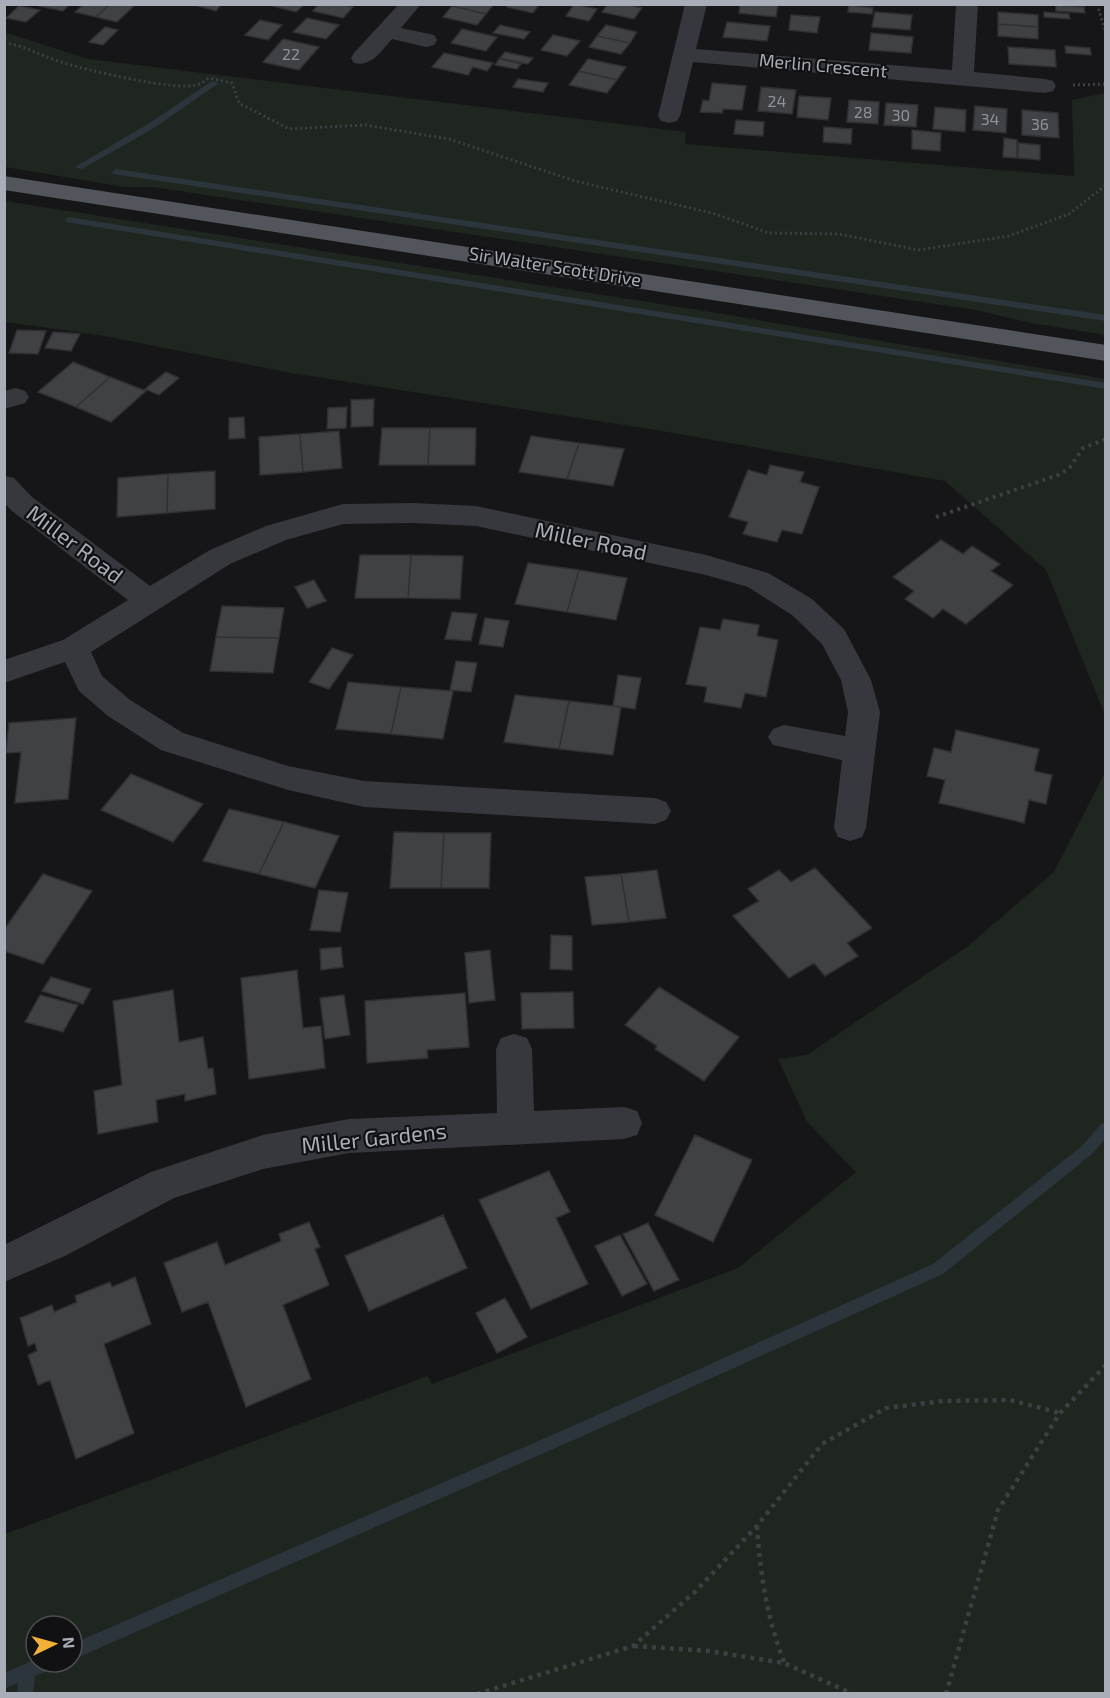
<svg xmlns="http://www.w3.org/2000/svg" width="1110" height="1698" font-family="'Exo 2',sans-serif">
<style>
.green{fill:#1e261f;fill-rule:evenodd}
.lines{fill:none;stroke-linecap:round;stroke-linejoin:round}
.stream{fill:#2c353c;fill-rule:evenodd}
.building{fill:#404145;stroke:#303034;stroke-width:1.5}
.path-far2{stroke:#3d3f44;stroke-width:3;stroke-dasharray:2 3;stroke-linecap:butt}
.path-far1{stroke:#3d3f44;stroke-width:4;stroke-dasharray:3 4.5;stroke-linecap:butt}
.path{stroke:#3d3f44;stroke-width:4.5;stroke-dasharray:4 5;stroke-linecap:butt}
.minor{fill:#37383d;fill-rule:evenodd}
.primary{fill:#53555c;fill-rule:evenodd}
.labels{text-anchor:middle;stroke-width:4.5;stroke-linejoin:round;paint-order:stroke}
.far-number-label{font-size:16px;fill:#8e929b}
.far-street-label{font-size:18px;fill:#a8adb8;stroke:#111113}
.street-label{font-size:22px;fill:#a8adb8;stroke:#111113}
</style>
<rect width="100%" height="100%" fill="#161618"/>
<!-- green -->
<path class="green" d="M4,32l84,27 598,73 -1,12 389,32 -2,-76 33,-7v242l-74,-12 -55,-13 -823,-123h-29l-119,-20z
M5,201l700,110 400,68v336l-59,-145 -101,-89 -289,-51 -365,-57 -192,-38 -94,-13z
M1105,772v921h-1100v-159l423,-158 4,8 306,-116 118,-96 -49,-50 -29,-63 29,-4 161,-109 86,-74zM36,1626h36v36h-36z"/>
<g class="lines">
<!-- stream -->
<path class="stream" d="M212,81l7,2 -65,45 -72,41 -7,-2 73,-43z
M116,169l990,146v6l-993,-147 -1,-2z
M69,217l1037,166v6l-1040,-167 -1,-2z
M1106,1122v16l-14,16 -149,120 -358,161 -513,225v-16l503,-219 358,-161 149,-118 19,-22z
M36,1659v3h21l-2,6 -20,8 -2,18h-16l1,-11 -14,6v-16z"/>
</g>
<!-- building -->
<path class="building" d="M40,4h30l-7,7 -24,-5z
M84,4h26l-14,13 -21,-5z
M110,4h26l-19,18 -21,-5z
M191,4h31l-6,7z
M275,4h28l1,1 -8,7 -23,-6z
M319,4h22l12,3 -10,11 -30,-7z
M454,4h40l-8,10 -34,-8z
M509,4h20l9,2 -5,7 -26,-6z
M574,4l23,5 -8,12 -23,-5z
M608,4h16l18,4 -8,11 -32,-7z
M740,4h38l-2,13 -37,-4z
M849,5l24,3 -1,6 -24,-2z
M1056,5l28,2 1,6 -29,-2z
M19,6l21,4 -14,12 -20,-4z
M452,6l34,8 -9,11 -34,-8z
M875,12l37,3 -2,15 -38,-3z
M998,12l40,3v12l-40,-3z
M1044,12l25,2 1,5 -26,-2z
M791,15l29,2 -3,16 -28,-3z
M307,18l32,7 -13,14 -33,-7z
M260,20l22,5 -14,15 -23,-5z
M727,22l43,4 -3,15 -44,-4z
M998,24l40,3v12l-40,-3z
M500,25l30,7 -6,7 -31,-6z
M606,25l31,7 -7,11 -33,-7z
M105,27l13,3 -15,15 -14,-3z
M462,29l35,8 -11,14 -35,-8z
M871,33l42,4 -2,16 -42,-3z
M553,35l27,6 -13,15 -26,-6z
M597,36l33,7 -9,11 -32,-7z
M283,39l36,8 -20,23 -36,-8z
M1065,46l25,2 1,7 -25,-2z
M1008,47l47,3 1,17 -47,-3z
M505,52l28,6 -5,6 -28,-6z
M444,53l49,10 -6,8 -14,-4 -5,8 -36,-8z
M499,59l22,5 -4,5 -22,-4z
M588,59l38,8 -9,13 -38,-9z
M579,71l38,9 -10,13 -38,-8z
M518,79l30,4 -5,9 -30,-5z
M712,83l34,3 -4,24 -19,-1 -1,4 -22,-1 3,-12 6,1z
M761,87l35,3 -4,24 -34,-3z
M799,96l32,2 -3,22 -31,-3z
M849,100l30,2 -1,22 -31,-2z
M886,103l32,2 -2,22 -32,-2z
M975,106l32,3 -1,24 -33,-3z
M935,107l31,3 -1,22 -32,-3z
M1022,110l36,3 1,25 -37,-3z
M736,120l28,2 -1,14 -29,-2z
M824,127l28,2 -1,15 -28,-2z
M912,130l29,3 -1,18 -28,-2z
M1004,138l13,2v18l-14,-1z
M1018,143l22,2v15l-22,-2z
M17,330l29,1 -8,23 -29,-1z
M53,332l27,2 -9,17 -26,-3z
M73,362l37,15 -34,30 -38,-15z
M166,372l13,6 -20,17 -14,-6z
M110,377l36,14 -35,31 -35,-15z
M374,399l-1,27 -22,1v-27z
M347,407l-1,21 -19,1 1,-21z
M244,417l1,21 -16,1v-21z
M382,428h48l-2,37h-49z
M430,428h46l-1,37h-47z
M339,431l3,37 -39,4 -3,-38z
M300,434l3,38 -43,3 -1,-38z
M531,436l48,7 -12,36 -48,-7z
M579,443l45,6 -11,37 -46,-7z
M770,465l34,7 -4,10 19,5 -17,47 -20,-4 -5,12 -34,-8 5,-12 -19,-5 19,-47 19,5z
M215,471v38l-48,4 1,-39z
M168,474l-1,39 -50,4 1,-39z
M941,540l22,14 9,-8 28,18 -9,7 22,14 -47,39 -23,-15 -10,9 -28,-19 9,-8 -21,-14z
M360,555h51l-3,43h-53z
M411,555l52,1 -3,43 -52,-1z
M528,563l51,7 -12,42 -52,-8z
M579,570l48,8 -11,42 -49,-8z
M314,580l12,21 -19,7 -12,-21z
M222,606l62,2 -5,30 -63,-1z
M452,612l25,2 -6,27 -26,-2z
M485,618l24,3 -6,26 -24,-3z
M723,619l36,6 -2,11 21,4 -12,57 -21,-4 -4,15 -37,-6 3,-15 -21,-3 14,-57 20,3z
M216,637l63,1 -6,35 -63,-2z
M332,648l21,7 -24,34 -20,-7z
M456,661l21,2 -6,29 -21,-2z
M618,675l23,3 -6,31 -22,-3z
M348,682l53,5 -10,47 -55,-5z
M401,687l52,4 -10,48 -52,-5z
M515,695l54,6 -10,48 -55,-7z
M569,701l52,6 -8,48 -54,-6z
M76,718l-8,81 -53,4 6,-51 -15,1 3,-30z
M956,730l83,19 -5,22 18,4 -6,29 -17,-4 -5,23 -85,-20 6,-23 -18,-4 7,-28 17,4z
M131,774l72,30 -30,38 -72,-32z
M229,809l55,13 -25,52 -56,-13z
M284,822l55,14 -24,52 -56,-14z
M394,832l50,1 -3,55h-51z
M444,833h47l-2,55h-48z
M815,868l57,60 -25,15 11,13 -33,20 -11,-13 -25,15 -56,-62 26,-15 -11,-12 31,-19 12,12z
M657,870l9,48 -37,4 -8,-48z
M43,874l49,17 -49,73 -39,-13v-21z
M621,874l8,48 -37,3 -7,-48z
M319,890l29,3 -8,39 -30,-2z
M551,935l21,1v34l-22,-1z
M341,947l2,20 -22,3 -1,-21z
M490,950l5,50 -26,3 -4,-50z
M297,970l6,58 18,-2 4,42 -76,11 -8,-101z
M51,977l40,12 -8,15 -41,-13z
M659,987l80,50 -35,44 -49,-32 2,-3 -32,-21z
M173,990l6,52 24,-5 5,32 5,-1 3,26 -31,7v-7l-29,6 2,22 -60,12 -4,-43 28,-6 -9,-84z
M573,992l1,36 -52,1 -1,-36z
M465,993l4,54 -42,3 1,8 -61,5 -2,-62z
M40,995l38,10 -15,27 -38,-10z
M344,995l6,40 -25,4 -5,-41z
M695,1135l57,25 -39,82 -58,-27z
M549,1171l21,41 -14,6 32,66 -57,25 -52,-109z
M443,1215l24,53 -98,43 -24,-55z
M309,1222l11,25 -5,2 14,36 -46,20 28,74 -65,28 -38,-105 -26,10 -18,-49 53,-21 8,23 56,-24 -2,-7z
M648,1223l31,57 -25,11 -31,-57z
M620,1235l27,49 -25,12 -27,-50z
M135,1277l16,47 -47,20 30,89 -58,26 -26,-79 -12,5 -10,-30 9,-4 -2,-8 -7,3 -8,-28 32,-13 2,7 23,-10 -2,-6 35,-14 2,5z
M505,1298l22,39 -30,16 -21,-40z"/>
<g class="lines">
<!-- path-far2 -->
<path class="path-far2" d="M1097,4l9,29
M4,43c20,2 37,13 57,19 24,8 114,29 136,23 4,-1 8,-5 12,-7l23,5 7,20 50,26 76,-4 84,14 126,42 137,32 57,20 70,1 79,16 91,-14 60,-22 37,-29
M1073,85l33,-1"/>
<!-- path-far1 -->
<path class="path-far1" d="M936,517l125,-43 9,-7 13,-19 23,-9"/>
<!-- path -->
<path class="path" d="M757,1526c3,47 10,92 27,136
M634,1646l75,5 75,12 69,31
M477,1694l156,-48 63,-55 61,-65 65,-82 64,-36 57,-7 67,-1 50,13
M946,1694l52,-184 62,-97 46,-48"/>
<!-- minor -->
<path class="minor" d="M399,4h22l-20,24 33,7 3,5 -3,5 -8,2 -34,-8c-11,12 -20,28 -38,24l-3,-5 3,-5z
M685,4h22l-11,45 256,21 4,-66h22l-4,68 71,7 8,2 3,5 -3,5 -8,2 -352,-31 -13,54 -3,5 -8,2 -8,-2 -3,-5z
M16,388l9,3 4,6 -4,6 -21,6v-18z
M4,476l10,2 18,19 118,89 60,-36 56,-24 77,-22 70,-1 63,3 230,49 62,18 44,26 32,30 27,51 9,32 -14,116 -4,9 -12,4 -12,-4 -4,-9 8,-68 -69,-15 -5,-8 5,-8 11,-4 61,11 3,-24 -7,-32 -19,-36 -30,-29 -44,-28 -42,-12 -230,-49 -63,-3 -70,1 -57,16 -56,24 -139,88 11,24 28,24 53,33 105,33 76,15 291,17 11,4 5,9 -5,9 -11,4 -291,-17 -76,-17 -127,-40 -53,-34 -29,-25 -14,-29 -61,21v-23l59,-20 65,-40 -116,-89 -8,-8z
M514,1034l13,4 5,11 2,62 90,-4 13,4 5,12 -5,12 -13,4 -275,14 -86,16 -89,29 -109,58 -61,26v-37l147,-73 112,-37 86,-16 148,-6 -1,-64 5,-11z"/>
<!-- primary -->
<path class="primary" d="M4,176l1102,169v16l-1102,-171z"/>
</g>
<g class="labels">
<!-- far-number labels -->
<g class="far-number-label">
<text x="291" y="60">22</text>
<text x="777" y="107">24</text>
<text x="863" y="118">28</text>
<text x="901" y="121">30</text>
<text x="990" y="125">34</text>
<text x="1040" y="130">36</text>
</g>
<!-- far-street labels -->
<g class="far-street-label">
<text transform="translate(823 66) rotate(5)" y="6">Merlin Crescent</text>
<text transform="translate(555 267) rotate(9)" y="6">Sir Walter Scott Drive</text>
</g>
<!-- street labels -->
<g class="street-label">
<text transform="translate(591 541) rotate(12)" y="8">Miller Road</text>
<text transform="translate(75 544) rotate(37)" y="8">Miller Road</text>
<text transform="translate(374 1138) rotate(-6)" y="8">Miller Gardens</text>
</g>
</g>
<!-- border -->
<rect width="1110" height="1698" fill="none" stroke="#a8adb8" stroke-width="12"/>
<!-- north arrow -->
<g transform="translate(54 1644) rotate(85)"><circle r="28" fill="#111113" stroke="#4d4f55" stroke-width="1.5"/>
<path d="M0-4.5L10 22L0 15L-10 22Z" fill="#f2b134"/>
<text y="-9" font-size="16" font-weight="bold" text-anchor="middle" fill="#a8adb8">N</text>
</g>
</svg>
